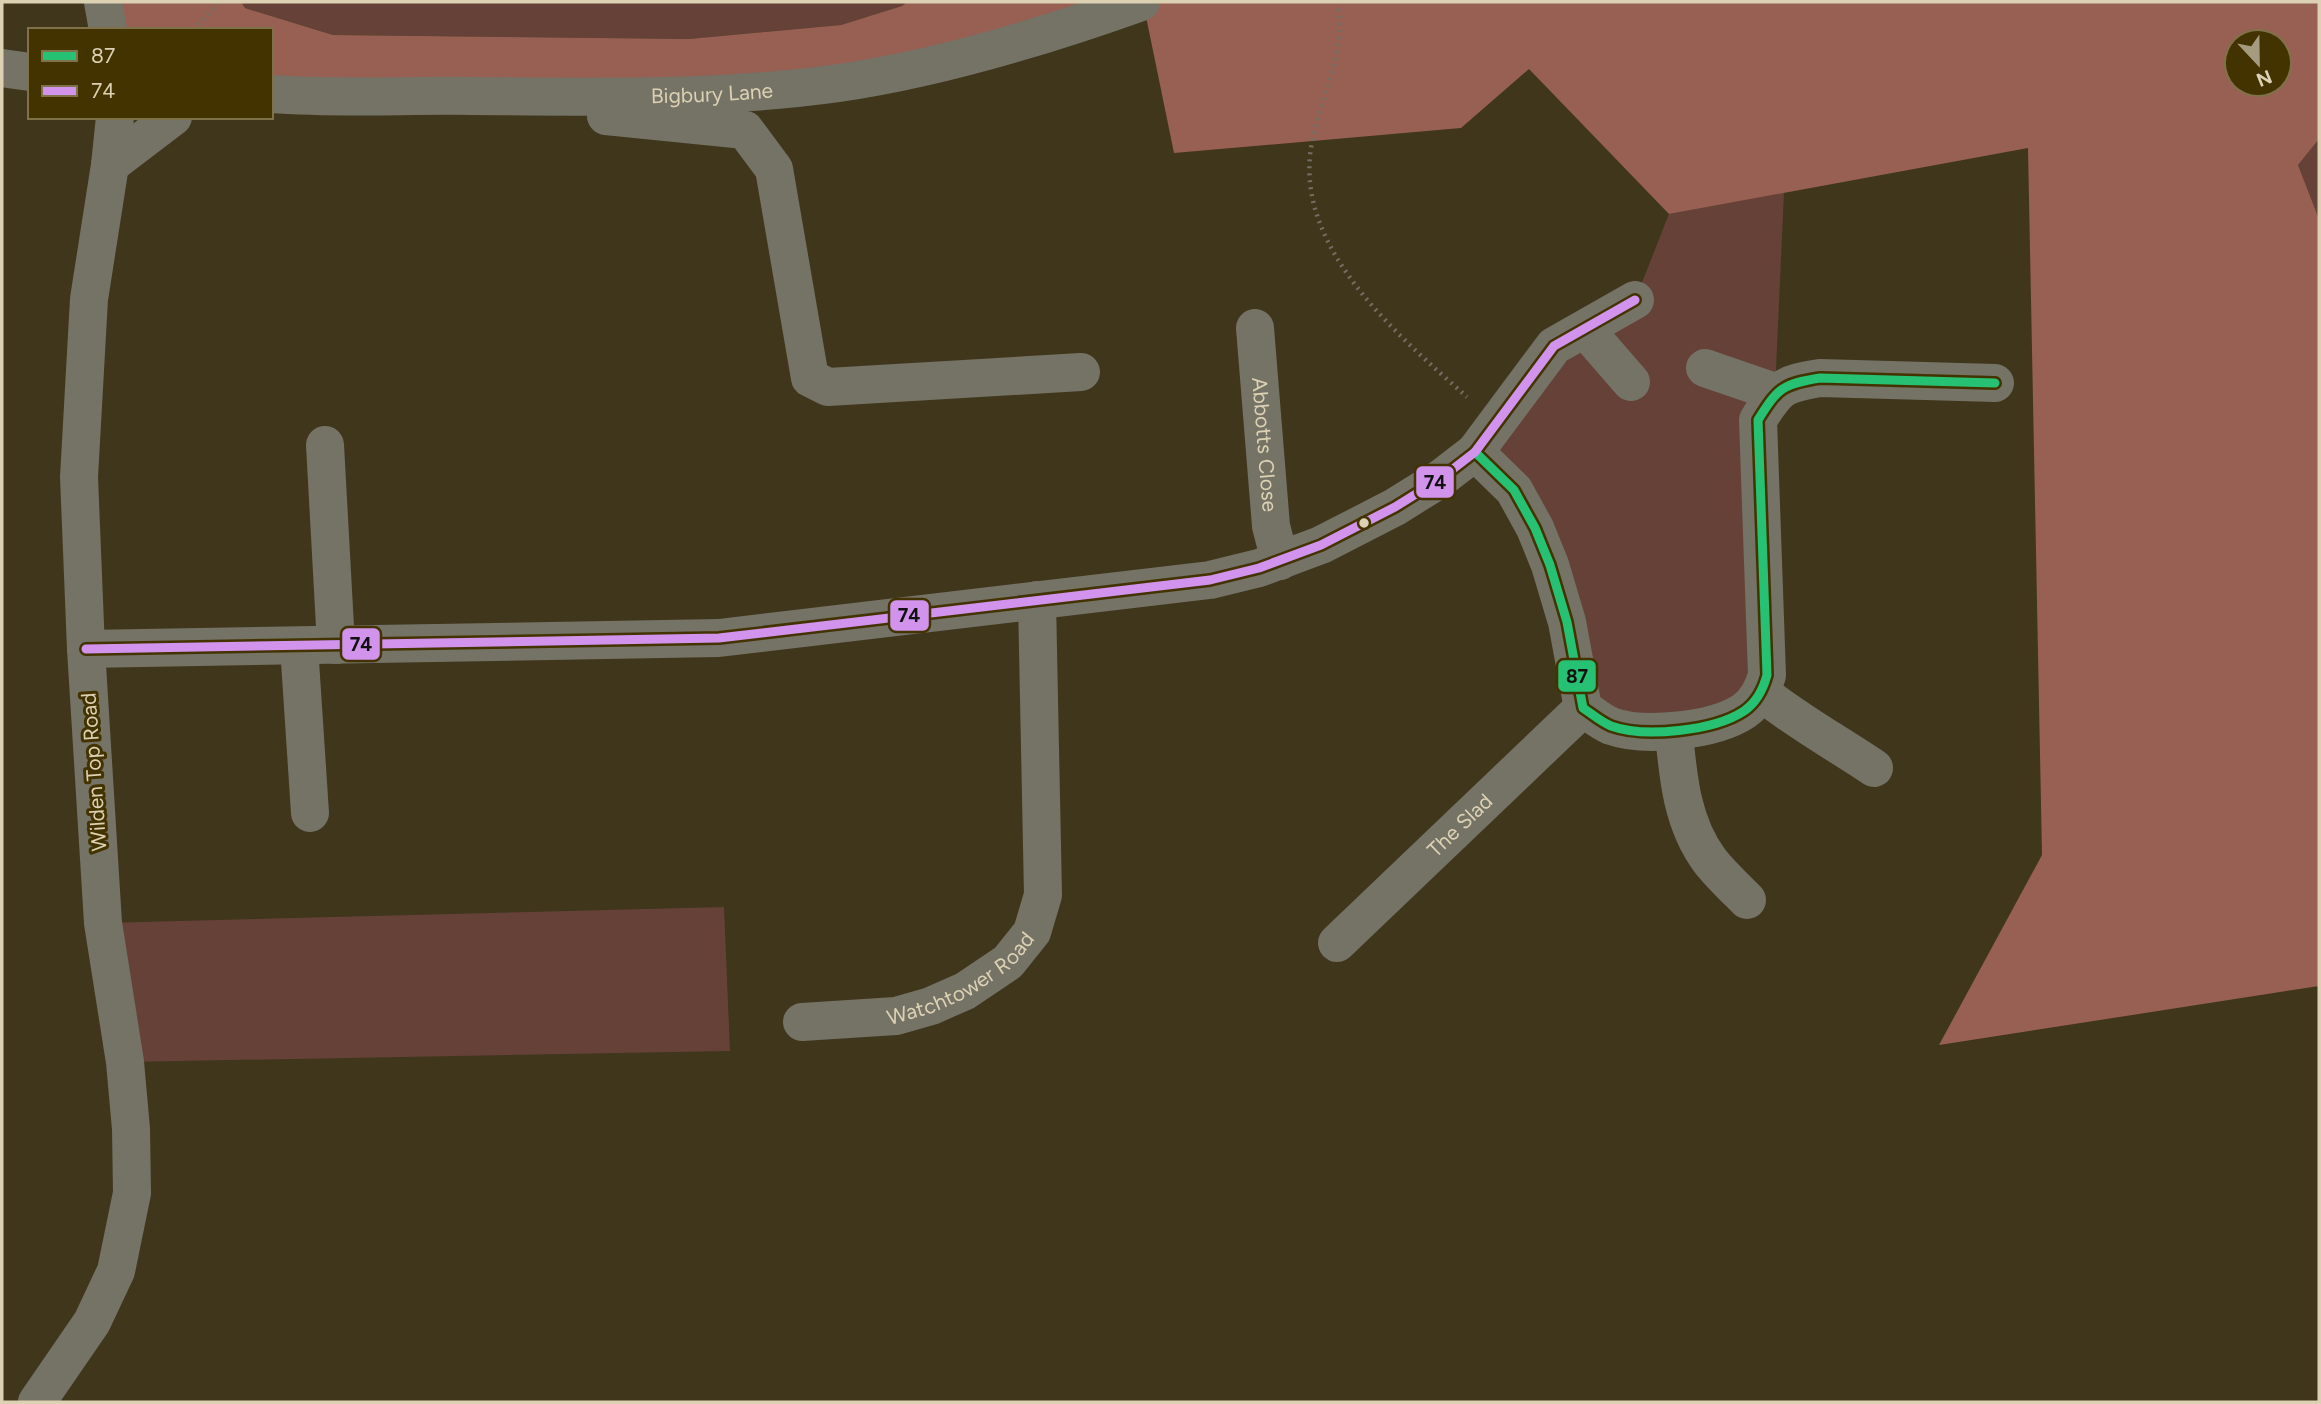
<svg xmlns="http://www.w3.org/2000/svg" width="2321" height="1404" font-family="Figtree,sans-serif">
<style>
.green{fill:#664138}
.forest{fill:#976053;fill-rule:evenodd}
.lines{fill:none;stroke-linecap:round;stroke-linejoin:round}
.path{stroke:#736e62;stroke-width:4.5;stroke-dasharray:2 5;stroke-linecap:butt}
.minor{stroke:#757266;stroke-width:38}
.bus-1-casing{stroke:#433300;stroke-width:14}
.bus-2-casing{stroke:#433300;stroke-width:14}
.bus-1{stroke:#26c172;stroke-width:9}
.bus-2{stroke:#d193ec;stroke-width:9}
.bus-dot{fill:#dcd1b3;stroke:#433300;stroke-width:2.5}
.labels{text-anchor:middle;stroke-width:6;stroke-linejoin:round;paint-order:stroke}
.street-label{font-size:21px;fill:#dcd1b3;stroke:#433300}
.line-badge{stroke:#433300;stroke-width:2.5}
.pale-badge-label{font-size:19px;text-anchor:middle;font-weight:bold;fill:#111}
</style>
<rect width="100%" height="100%" fill="#3f361c"/>
<!-- green -->
<path class="green" d="M241,2h666l-4,4 -62,19 -152,14 -356,-4 -88,-27z
M2319,139v80l-21,-54z
M1784,192l-9,200 -28,318 -138,16 -42,-104 -92,-170 22,-29 138,-123 34,-86z
M724,907l6,144 -605,11 -22,-139z"/>
<!-- forest -->
<path class="forest" d="M105,2h136l4,6 88,27 356,4 152,-14 61,-19 5,-4h234l-243,70 -627,22v-64h-162z
M1143,2h1176v137l-21,26 21,54v767l-380,59 103,-190 -14,-707 -359,66 -140,-145 -68,59 -287,25zM2237,42h42v42h-42z"/>
<g class="lines">
<!-- path -->
<path class="path" d="M1338,2c1,14 2,29 0,43 -5,35 -21,68 -27,103 -16,102 89,189 156,249
M193,30l26,-28"/>
<!-- minor -->
<g class="minor">
<path d="M103,2l5,28"/>
<path d="M2,68l28,4"/>
<path id="s1" d="M271,94c67,5 135,1 202,2 122,1 245,4 366,-13 102,-15 204,-46 302,-81"/>
<path d="M606,116l139,14 29,39 36,209 18,9 253,-15"/>
<path d="M110,165l63,-48"/>
<path id="s2" d="M1255,328l16,198 9,35"/>
<path d="M1585,329l46,53"/>
<path d="M1705,368l70,24"/>
<path d="M325,445l11,200"/>
<path d="M1475,452l39,38 21,38 15,37 17,57 16,86c9,6 18,14 28,18 33,12 103,5 133,-15 13,-9 19,-21 23,-36l-9,-255c20,-32 24,-36 62,-42l175,5"/>
<path d="M299,646l11,167"/>
<path d="M86,649l633,-11 491,-58 49,-12 62,-23 74,-38 45,-28 35,-27 79,-106 81,-46"/>
<path d="M1762,693c35,28 75,50 112,75"/>
<path d="M1674,733c4,44 8,91 36,128 11,14 25,27 37,39"/>
<path id="s3" d="M1337,943l246,-235"/>
<path id="s4" d="M802,1022l94,-6 35,-10 34,-15 43,-29 24,-30 11,-37 -6,-295"/>
<path d="M37,1402l55,-80 24,-51 16,-78 -1,-64 -6,-67 -22,-139 -17,-274 -7,-172 10,-178 21,-134 5,-48"/>
</g>
<defs>
<path id="bus-1" d="M1475,452l39,38 21,38 15,37 17,57 16,86c9,6 18,14 28,18 33,12 103,5 133,-15 13,-9 19,-21 23,-36l-9,-255c20,-32 24,-36 62,-42l175,5"/>
<path id="bus-2" d="M86,649l633,-11 491,-58 49,-12 62,-23 74,-38 45,-28 35,-27 79,-106 81,-46"/>
</defs>
<!-- bus-1 casing -->
<use href="#bus-1" class="bus-1-casing"/>
<!-- bus-2 casing -->
<use href="#bus-2" class="bus-2-casing"/>
<!-- bus-1 -->
<use href="#bus-1" class="bus-1"/>
<!-- bus-2 -->
<use href="#bus-2" class="bus-2"/>
</g>
<!-- markers -->
<circle class="bus-dot" cx="1364" cy="523" r="6"/>
<g class="labels">
<!-- street labels -->
<g class="street-label">
<text dy="7" stroke="none"><textPath href="#s1" startOffset="441">Bigbury Lane</textPath></text>
<text dy="7" stroke="none"><textPath href="#s2" startOffset="117">Abbotts Close</textPath></text>
<text transform="translate(94 772) rotate(-94)" y="7">Wilden Top Road</text>
<text dy="7" stroke="none"><textPath href="#s3" startOffset="170">The Slad</textPath></text>
<text dy="7" stroke="none"><textPath href="#s4" startOffset="170">Watchtower Road</textPath></text>
</g>
</g>
<g class="line-badge">
<rect x="1415" y="465" width="40" height="34" rx="7" fill="#d193ec"/>
<rect x="889" y="599" width="41" height="33" rx="7" fill="#d193ec"/>
<rect x="341" y="627" width="40" height="34" rx="7" fill="#d193ec"/>
<rect x="1557" y="659" width="40" height="34" rx="7" fill="#26c172"/>
</g>
<g class="pale-badge-label">
<text x="1435" y="489">74</text>
<text x="909" y="622">74</text>
<text x="361" y="651">74</text>
<text x="1577" y="683">87</text>
</g>
<!-- border -->
<rect width="2321" height="1404" fill="none" stroke="#dcd1b3" stroke-width="7"/>
<!-- legend -->
<rect x="28" y="28" width="245" height="91" fill="#433300" stroke="#807248" stroke-width="2"/>
<rect x="42" y="51" width="35" height="10" fill="#26c172" stroke="#807248" stroke-width="2"/>
<text x="91" y="63" font-size="21" fill="#dcd1b3">87</text>
<rect x="42" y="86" width="35" height="10" fill="#d193ec" stroke="#807248" stroke-width="2"/>
<text x="91" y="98" font-size="21" fill="#dcd1b3">74</text>
<!-- north arrow -->
<g transform="translate(2258 63) rotate(158)"><circle r="33" fill="#433300" stroke="#807248" stroke-width="2"/>
<path d="M0-5L12 26L0 18L-12 26Z" fill="#a59b7e"/>
<text y="-10" font-size="19" font-weight="bold" text-anchor="middle" fill="#dcd1b3">N</text>
</g>
</svg>
